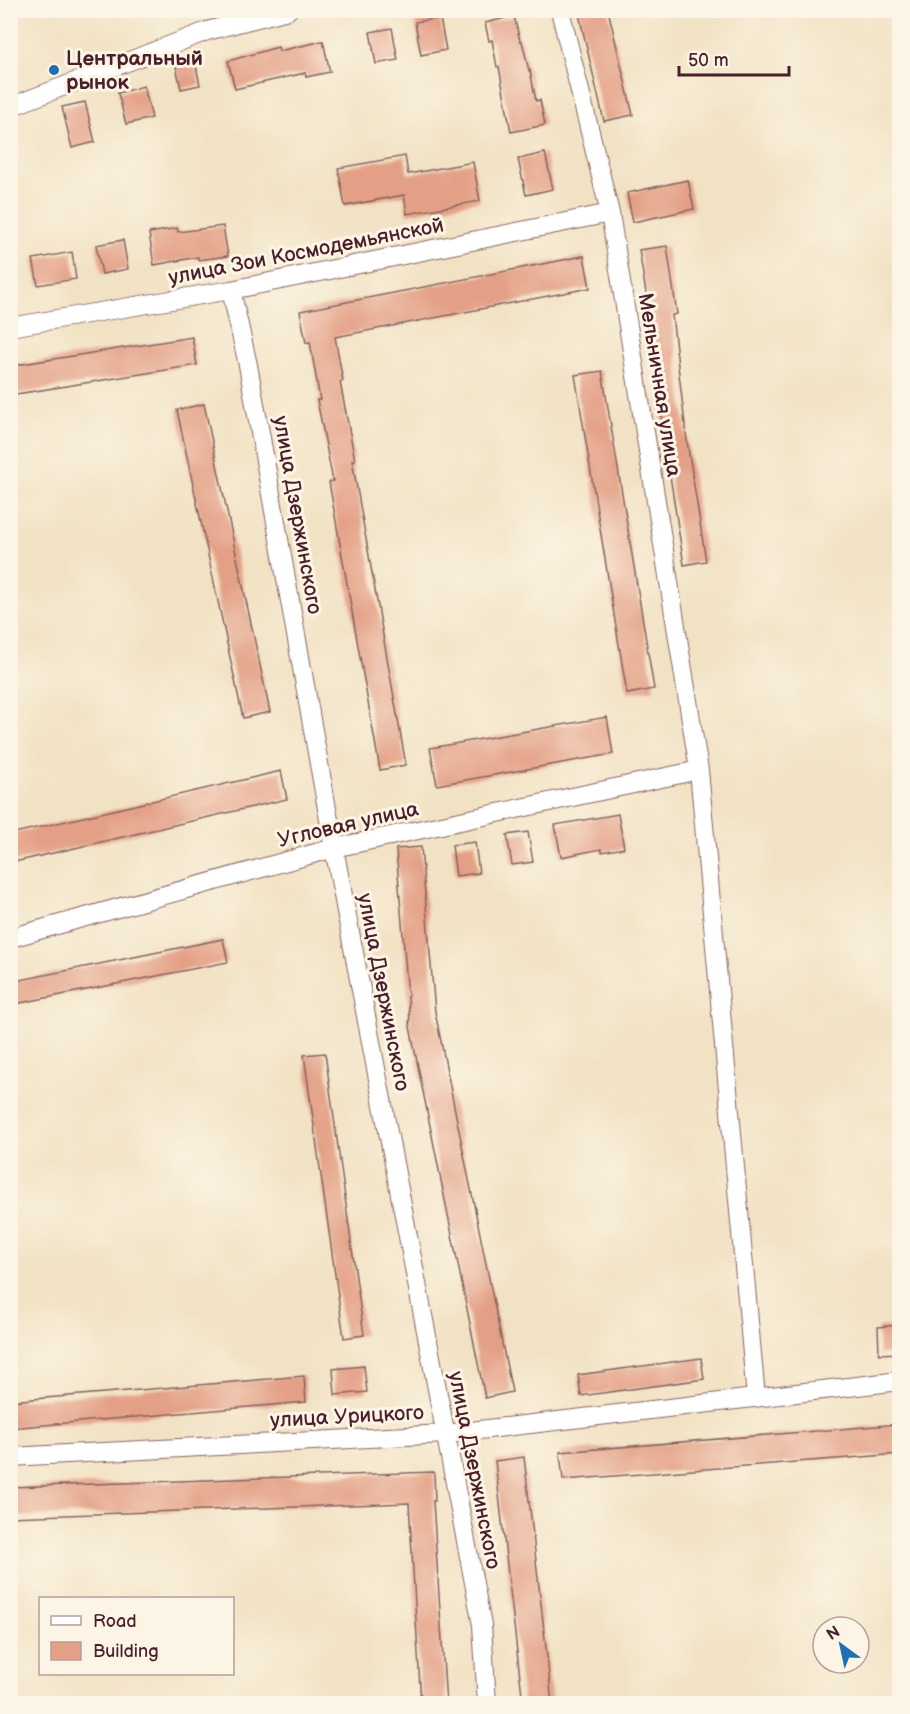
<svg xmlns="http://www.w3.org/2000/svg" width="910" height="1714" font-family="'Balsamiq Sans',sans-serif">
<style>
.building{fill:#e4a086}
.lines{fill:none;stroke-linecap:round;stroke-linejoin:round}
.street-casing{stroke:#856361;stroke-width:20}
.street{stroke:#fff;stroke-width:18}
.poi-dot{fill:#1f6fb2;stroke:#fcf5e5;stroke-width:2}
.labels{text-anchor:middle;stroke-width:6;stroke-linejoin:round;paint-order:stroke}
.poi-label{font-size:21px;font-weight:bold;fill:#4a1f2b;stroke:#fcf5e5;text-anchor:start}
.street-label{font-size:21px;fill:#4a1f2b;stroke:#fcf5e5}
</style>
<rect width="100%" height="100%" fill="#fcf5e5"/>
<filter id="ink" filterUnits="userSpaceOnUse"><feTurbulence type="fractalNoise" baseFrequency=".0167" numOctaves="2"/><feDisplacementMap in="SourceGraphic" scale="12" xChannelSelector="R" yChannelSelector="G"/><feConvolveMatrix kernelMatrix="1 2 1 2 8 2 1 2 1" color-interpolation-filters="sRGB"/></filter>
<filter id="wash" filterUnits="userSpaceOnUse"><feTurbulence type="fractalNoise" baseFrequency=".008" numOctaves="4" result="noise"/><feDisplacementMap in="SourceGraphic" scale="24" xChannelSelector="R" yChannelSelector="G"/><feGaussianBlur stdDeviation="1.35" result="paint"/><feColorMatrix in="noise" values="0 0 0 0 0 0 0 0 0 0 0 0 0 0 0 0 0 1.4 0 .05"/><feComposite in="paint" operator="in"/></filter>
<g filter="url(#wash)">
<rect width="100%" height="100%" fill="#f2e2c4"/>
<g id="blocks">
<!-- building -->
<path class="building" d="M578,10h30l25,105 -29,6z
M514,16l6,25h2l7,30 1,-1 6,31 4,-1 5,25 -34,7 -12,-65h-2l-5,-27 -3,1 -4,-18z
M440,18l6,32 -25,5 -6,-33z
M392,28l6,32 -22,4 -6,-32z
M323,41l7,31 -24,5 -1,-4 -70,16 -7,-28 50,-14 1,4z
M195,61l5,24 -19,4 -5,-23z
M144,86l8,32 -26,6 -8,-31z
M85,102l10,40 -23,6 -10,-41z
M545,153l8,36 -27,6 -8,-36z
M405,156l3,18 65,-12 7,39 -73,13 -3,-19 -59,11 -7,-38z
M688,180l6,29 -61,13 -6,-29z
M223,226l5,30 -30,4v-3l-44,8 -5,-32 28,-5 1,4z
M123,240l5,29 -26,5 -6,-29z
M667,246l10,68 -5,1 15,126 19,120 -22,4 -19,-121 -15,-126 -11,-68z
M72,252l4,27 -38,6 -5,-26z
M584,256l6,32 -255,49 8,44 -3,1 15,78h-3l54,305 -26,5 -51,-288 4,-1 -16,-81h3l-10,-58 -4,1 -6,-32z
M192,337l5,28 -187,30v-29z
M602,371l52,318 -27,5 -52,-319z
M204,404l66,308 -27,6 -66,-308z
M607,717l6,37 -176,31 -7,-37z
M281,771l6,28 -277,64v-29z
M618,814l6,34 -22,4 -1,-3 -40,8 -6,-32z
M528,832l5,30 -21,3 -5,-30z
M475,842l4,31 -23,3 -4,-31z
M421,847l14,165 77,380 -27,6 -76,-376h1l-14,-173z
M223,939l5,23 -218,43v-23z
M325,1053l39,282 -20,3 -40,-283z
M900,1325v28l-21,1 -1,-27z
M701,1358l3,21 -123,17 -3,-21z
M364,1366l3,26 -32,3 -2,-26z
M304,1376l2,26 -296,26v-27z
M900,1424v30l-337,26 -3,-28z
M524,1457l23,199 5,48h-29l-2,-18 -26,-225z
M434,1472l1,29h-2l13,203h-25l-12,-201 -399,14v-30z"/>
</g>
</g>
<g filter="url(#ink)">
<use href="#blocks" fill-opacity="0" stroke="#856361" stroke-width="1.5"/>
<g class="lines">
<defs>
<path id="street" d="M560,10l50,203 89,557 57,628
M10,107l197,-76 81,-21
M231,290l17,75 86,483 148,777 5,79
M10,327l221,-37 379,-77
M10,938l324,-90 365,-78
M10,1457l435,-23 455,-53"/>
</defs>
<!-- street casing -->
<use href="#street" class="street-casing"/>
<!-- street -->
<use href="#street" class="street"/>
</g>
</g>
<!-- markers -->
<circle class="poi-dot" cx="54" cy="70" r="6"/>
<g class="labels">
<!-- poi labels -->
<g class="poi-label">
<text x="66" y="65">Центральный<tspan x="66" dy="24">рынок</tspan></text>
</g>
<!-- street labels -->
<g class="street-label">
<text transform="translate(306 251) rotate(-11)" y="7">улица Зои Космодемьянской</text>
<text transform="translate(660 385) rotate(81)" y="7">Мельничная улица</text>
<text transform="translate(298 515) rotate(80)" y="7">улица Дзержинского</text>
<text transform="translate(348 824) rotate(-13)" y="7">Угловая улица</text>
<text transform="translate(384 992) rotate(79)" y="7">улица Дзержинского</text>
<text transform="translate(347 1416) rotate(-3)" y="7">улица Урицкого</text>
<text transform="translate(475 1470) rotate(79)" y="7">улица Дзержинского</text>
</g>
</g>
<!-- margin -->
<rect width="910" height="1714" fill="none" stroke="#fcf5e5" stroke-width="36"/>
<!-- legend -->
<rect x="39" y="1597" width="195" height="78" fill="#fcf5e5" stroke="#b59f9b" stroke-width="1.5"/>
<rect x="51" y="1616" width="30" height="9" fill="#ffffff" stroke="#b59f9b" stroke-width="1.5"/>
<text x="93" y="1627" font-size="18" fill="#4a1f2b">Road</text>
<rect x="51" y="1642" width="30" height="18" fill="#e4a086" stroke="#b59f9b" stroke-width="1.5"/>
<text x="93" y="1657" font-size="18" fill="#4a1f2b">Building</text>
<!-- north arrow -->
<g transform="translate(841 1645) rotate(327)"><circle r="28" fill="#fcf5e5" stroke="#b59f9b" stroke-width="1.5"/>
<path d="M0-4.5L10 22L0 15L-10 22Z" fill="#1f6fb2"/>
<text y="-9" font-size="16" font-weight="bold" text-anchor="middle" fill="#4a1f2b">N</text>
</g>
<!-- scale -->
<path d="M679 66v9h110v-9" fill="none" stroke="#4a1f2b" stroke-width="3"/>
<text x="688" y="66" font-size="18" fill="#4a1f2b" stroke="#fcf5e5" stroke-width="4.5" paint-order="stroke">50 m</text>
</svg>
